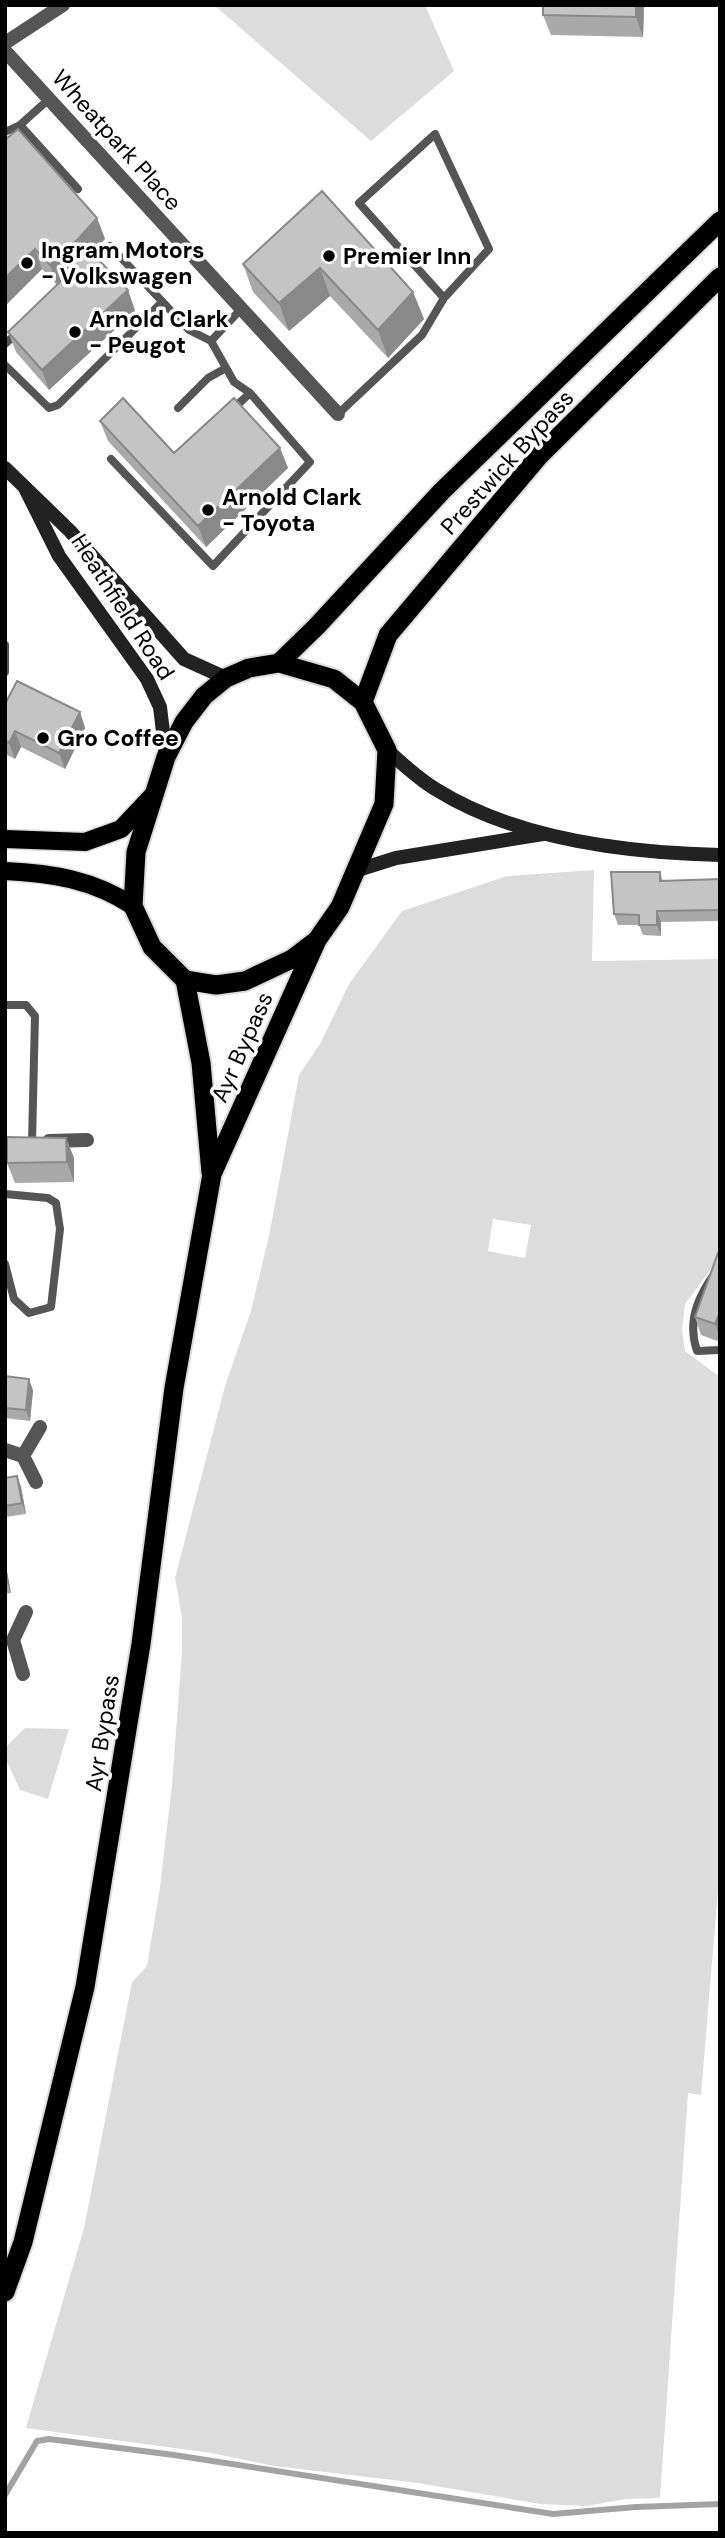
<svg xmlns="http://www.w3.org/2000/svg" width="725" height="2538" font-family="'DM Sans',sans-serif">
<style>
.green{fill:#dcdcdc;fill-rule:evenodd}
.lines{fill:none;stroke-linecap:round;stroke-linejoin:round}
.stream{stroke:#a3a3a3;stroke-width:6}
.primary-casing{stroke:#dbdbdb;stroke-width:21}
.trunk-casing{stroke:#dbdbdb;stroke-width:23}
.service{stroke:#555;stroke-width:8}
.minor{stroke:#555;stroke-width:14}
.secondary{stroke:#222;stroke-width:14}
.primary{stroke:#000;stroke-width:18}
.trunk{stroke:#000;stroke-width:19}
.wall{fill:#a9a9a9}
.shaded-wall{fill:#898989}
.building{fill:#c4c4c4;stroke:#898989;stroke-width:2}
.poi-dot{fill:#000;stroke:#fff;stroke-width:2.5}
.labels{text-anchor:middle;stroke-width:7;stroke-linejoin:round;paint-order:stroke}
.street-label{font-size:23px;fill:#000;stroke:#fff}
.poi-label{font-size:23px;font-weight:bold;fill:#000;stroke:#fff;text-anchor:start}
</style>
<rect width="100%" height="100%" fill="#fff"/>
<!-- green -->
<path class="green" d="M214,5h211l29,66 -83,70z
M594,870l-2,91 128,-2v298l-35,47 -3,26 3,21 35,26v489l-19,229 -13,-2 -28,405 -35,1 -38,7 -47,-2 -122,-21 -144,-17 -63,-13 -185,-25 58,-200 48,-246 15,-16 13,-79 12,-102 10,-134v-34l-7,-39 50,-192 26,-75 18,-75 30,-161 21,-31 29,-60 53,-73 105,-35zM493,1219l38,6 -6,33 -37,-7z
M25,1728l44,1 -21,70 -28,-9 -15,-33v-9z"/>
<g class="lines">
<!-- stream -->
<path class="stream" d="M5,2495l32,-54 12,-2 125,16 379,59 83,-7 84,-3"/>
<defs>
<path id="primary" d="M5,839l80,3 36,-13 34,-36
M5,871c47,2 89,9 128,35"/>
<path id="trunk" d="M279,663l55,16 29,23 24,48 -3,54 -44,103 -23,33 -25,19 -47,22 -29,4 -31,-5 -33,-33 -19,-41 3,-54 30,-95 18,-35 20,-26 22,-18 23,-10z
M279,663l38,-37 125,-135 278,-270
M363,702l25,-67 151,-179 181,-179
M185,980l16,83 10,110
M5,2292l18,-50 62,-255 56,-343 33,-256 38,-214 105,-234"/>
</defs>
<!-- primary casing -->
<use href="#primary" class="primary-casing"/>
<!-- trunk casing -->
<use href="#trunk" class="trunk-casing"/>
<!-- service -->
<path class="service" d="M20,125l29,-26
M5,132l15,-7 58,64
M89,265l21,-19 79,84 22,11
M5,344l11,-10
M5,365l44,43 9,-3 104,-103
M178,408l30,-30 18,-10
M232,410l18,-17
M338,414l84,-79 22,-37 45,-49 -54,-115 -76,69 85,95
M111,459l102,107 97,-104 -60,-69 -16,-11 -23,-41 30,-32
M5,645v27
M5,1005h21l9,11 -3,126
M5,1194l43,4 8,5 4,26 -9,78 -22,6 -15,-14 -9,-35
M720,1266c-20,26 -34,53 -23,85l23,-1"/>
<!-- minor -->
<path class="minor" d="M5,43l58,-38
M5,51l333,363
M49,1141l38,-1
M5,1450l18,6 13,26
M23,1456l17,-29
M23,1674l-10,-34 13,-28"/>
<!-- secondary -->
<path class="secondary" d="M5,468l65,63 114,128 42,19
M25,488l34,68 88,123 13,28 6,50
M387,750c16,14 31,29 50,40 79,49 191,63 283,65
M358,870l38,-12 147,-24"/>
<!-- primary -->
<use href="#primary" class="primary"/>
<!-- trunk -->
<use href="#trunk" class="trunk"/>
</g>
<!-- wall -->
<path class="wall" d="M644,5l-1,32 -92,-2 -8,-20z
M5,140l92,78 8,21 -13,14 36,37 7,21 -86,79 -33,-38 -8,-20 49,-47 -15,-16 -37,37z
M322,191l91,101 11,27 -36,39 -58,-62 -41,35 -36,-39 -10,-28z
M100,421l74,32 106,-5 8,20 -82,79 -98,-106z
M5,704l75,8 5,16 -20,41 -44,-22 -6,12 -10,-5z
M660,872l3,9 57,-2v42l-59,1v14l-18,-1 -4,-10h-21l-4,-11z
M66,1138l8,20v24l-59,1 -8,-20z
M720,1253v95l-1,-3 1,-3 -19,-7 -6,-18z
M5,1376l28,14 -3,31 -25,-3z
M17,1476l4,11 5,27 -21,3v-39z
M5,1563l6,30 -6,1z"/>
<!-- shaded-wall -->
<path class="shaded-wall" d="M636,5h8l-1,32 -7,-20z
M97,218l8,21 -19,20 -27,16 3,7 -4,4 -8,-21z
M35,249l7,20 -37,37v-28z
M320,268l10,28 -41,35 -10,-28z
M128,290l7,21 -86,79 -7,-20z
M413,292l11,27 -36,39 -10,-28z
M280,448l8,20 -82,79 -8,-21z
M80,712l5,16 -20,41 -6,-16z
M15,731l6,16 -6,12 -6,-16z
M657,911l4,11v14l-4,-11z
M66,1138l8,20v24l-7,-20z
M720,1312v24l-5,-12z
M29,1379l4,11 -3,31 -4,-11z
M17,1476l4,11 5,27 -4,-11z
M5,1563l1,3 5,27 -4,-11z"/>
<!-- building -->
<path class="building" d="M543,5h93v12l-93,-2z
M18,129l79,89 -19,21 -28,26 -15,-16 -30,29v-138z
M322,191l91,101 -35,38 -58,-62 -41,35 -36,-39z
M88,249l40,41 -86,80 -34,-38 55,-53 -4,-4z
M123,398l51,55 60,-55 46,50 -82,78 -98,-105z
M17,681l63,31 -21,41 -44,-22 -6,12 -4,-2v-37z
M611,872h49v9l60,-2 -1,31 -62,1v14h-18v-10l-25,-1z
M7,1137l59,1 1,24 -60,1z
M718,1253h2v59l-5,12 -20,-7z
M5,1376l24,3 -3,31 -21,-2z
M17,1476l5,27 -17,3v-28z"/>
<!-- markers -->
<g class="poi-dot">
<circle cx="329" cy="256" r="7"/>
<circle cx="27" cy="263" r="7"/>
<circle cx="75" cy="332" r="7"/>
<circle cx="208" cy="510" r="7"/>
<circle cx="43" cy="738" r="7"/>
</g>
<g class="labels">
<!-- street labels -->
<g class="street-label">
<text transform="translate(117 140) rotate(48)" y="8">Wheatpark Place</text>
<text transform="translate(507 462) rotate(-48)" y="8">Prestwick Bypass</text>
<text transform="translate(123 607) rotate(57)" y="8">Heathfield Road</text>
<text transform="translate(242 1047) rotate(-66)" y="8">Ayr Bypass</text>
<text transform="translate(102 1733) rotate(-81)" y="8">Ayr Bypass</text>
</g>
<!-- poi labels -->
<g class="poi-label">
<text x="41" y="258">Ingram Motors<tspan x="41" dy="26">- Volkswagen</tspan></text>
<text x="343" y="264">Premier Inn</text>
<text x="89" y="327">Arnold Clark<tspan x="89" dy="26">- Peugot</tspan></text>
<text x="222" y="505">Arnold Clark<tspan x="222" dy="26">- Toyota</tspan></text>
<text x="57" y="746">Gro Coffee</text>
</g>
</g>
<!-- border -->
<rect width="725" height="2538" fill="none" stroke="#000000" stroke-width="14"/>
</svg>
